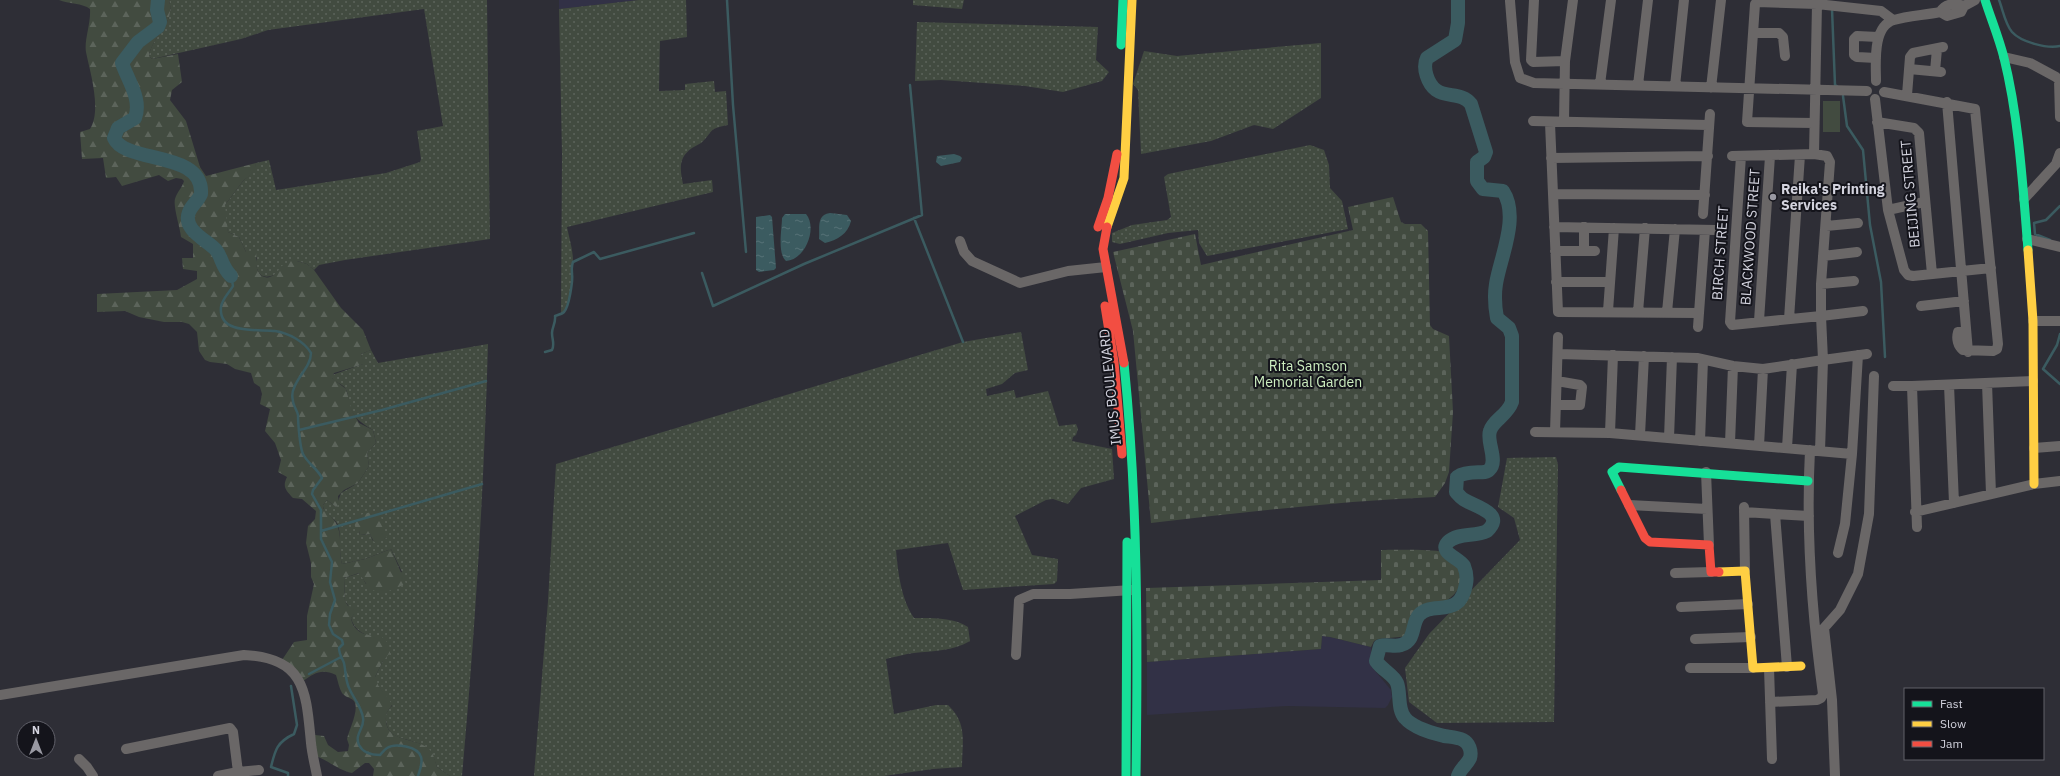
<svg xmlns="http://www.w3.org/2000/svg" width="2060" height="776" font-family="'IBM Plex Sans',sans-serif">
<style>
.built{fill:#323146}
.grass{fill:url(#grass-dots);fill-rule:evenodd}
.forest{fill:url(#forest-firs)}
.cemetery{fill:url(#cemetery-stones)}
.pitch{fill:#424b40}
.water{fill:url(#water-ripples)}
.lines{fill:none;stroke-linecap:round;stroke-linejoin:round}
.stream{stroke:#3b5b60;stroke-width:2.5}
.river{stroke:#3b5b60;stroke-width:14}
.street{stroke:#6a6767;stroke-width:10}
.fast{stroke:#16e098;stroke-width:9}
.slow{stroke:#ffcf43;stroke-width:9}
.jam{stroke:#f24e42;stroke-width:9}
.poi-dot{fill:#9999a3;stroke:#14141b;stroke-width:1.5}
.labels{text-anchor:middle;stroke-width:4;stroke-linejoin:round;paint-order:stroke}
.poi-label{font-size:14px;font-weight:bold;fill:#d3d3de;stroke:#14141b;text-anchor:start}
.street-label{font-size:14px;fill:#d3d3de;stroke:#14141b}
.park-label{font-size:14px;fill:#cdeec0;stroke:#14141b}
</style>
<defs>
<pattern id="grass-dots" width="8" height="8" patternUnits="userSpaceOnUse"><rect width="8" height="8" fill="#424b40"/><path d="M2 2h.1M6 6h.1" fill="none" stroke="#5c645b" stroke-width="1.8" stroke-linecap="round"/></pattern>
<pattern id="forest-firs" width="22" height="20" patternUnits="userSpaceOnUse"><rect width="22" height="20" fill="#424b40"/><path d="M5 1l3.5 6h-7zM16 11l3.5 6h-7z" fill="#5c645b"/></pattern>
<pattern id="cemetery-stones" width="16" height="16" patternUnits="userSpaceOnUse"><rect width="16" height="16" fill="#424b40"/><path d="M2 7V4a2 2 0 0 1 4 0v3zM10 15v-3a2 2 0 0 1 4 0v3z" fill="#5c645b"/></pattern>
<pattern id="water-ripples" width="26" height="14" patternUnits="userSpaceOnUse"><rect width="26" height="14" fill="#3b5b60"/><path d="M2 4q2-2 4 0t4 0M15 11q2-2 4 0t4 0" fill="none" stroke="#567276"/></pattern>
</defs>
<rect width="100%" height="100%" fill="#2e2e36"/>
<!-- built -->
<path class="built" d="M559,0h80l-80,9z
M1322,636l8,1 41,10v19l20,24 1,7 -4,8 -3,3 -98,-2 -140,9v-53l174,-13z"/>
<!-- grass -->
<path class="grass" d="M169,0h318l3,239 -145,21 -26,5 -5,5 -7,-6 -10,-3c-9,6 -32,25 -39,10 -2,-4 -3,-8 -1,-13l-5,-6h-6l-7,-15 -11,-5c-1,-3 -4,-24 -3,-27l18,-24 11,-10 2,-8 13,-3 7,30 110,-17 34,-11 1,-3 -4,-28 26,-5 -19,-117 -156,21 -27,9 -89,20 -3,-3c3,-21 27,-32 20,-56z
M639,0h47l1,37 -27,4 -1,50 26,-1v-6l29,-3 1,11 11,-1 2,34c-22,4 -14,7 -27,18 -3,2 -6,3 -9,5 -14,10 -12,21 -9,36l29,-4 1,12 -146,35c2,11 6,22 6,34 0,10 -1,48 -12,53l1,-160 -3,-145z
M913,0h51l-2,9 -49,-4z
M917,22l181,5 -2,33 13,12 -7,9 -39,11 -38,-6 -84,-6 -26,1z
M1321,43v55l-48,31 -19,-4 -43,16 -70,13 -3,-64 -5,-6 11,-33 33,5z
M1310,145l14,5 5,15 1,23 12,13 6,28 -141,27 -8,-13 -1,-13 -30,3 -48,11 -8,-2v-9l20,-8 35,-5 4,-3 -7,-40 4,-3z
M1021,332l7,38 -13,3 -13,11 -16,5 1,7 27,-6 2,8 32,-7 11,35 17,-2 2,5 -2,6 -3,2 -1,4 40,8 2,30 -33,9 -13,16 -15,-5 -7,1 -31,16 17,39 26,4 -1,22 -3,3 -91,6 -15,-47 -52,7c2,22 5,49 18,68 17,0 39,-1 54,9l2,14c-16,10 -38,10 -56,12 -9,1 -19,4 -28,6l8,55 42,-9h12c20,19 14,37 14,62l-29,2 -49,7h-350l14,-175 8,-137 407,-122z
M488,344c-4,145 -13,288 -26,432h-12l-13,-9c-3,-8 -4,-16 -13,-21 -13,-9 -37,-4 -38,-26 -1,-6 2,-11 6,-14l-17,-25v-4l8,-16 -4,-24c-12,0 -25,-6 -28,-19l3,-4 -9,-13 -1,-23 16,-5 6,11 36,-12 -11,-23 -26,10 -23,5c-4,-13 0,-26 -4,-39 -4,-9 -15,-10 -15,-20l4,-5 9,7 5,-14 17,-10 11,-17 -2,-13 9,-10 -3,-13c-12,-7 -21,-13 -24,-27 -1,-5 -1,-11 -4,-15 -4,-5 -9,-5 -13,-10v-3l31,-11 -2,-10 10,-4 7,13zM383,528l3,10 -13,3 -3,-7 -10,1 -1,-4z
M1556,457l2,8 -4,257 -117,1 -28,-21 -4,-34 24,-34 91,-94 -6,-22 -16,-11 9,-49z"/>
<!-- forest -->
<path class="forest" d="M59,0h110c7,24 -16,34 -20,56l3,3 26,-5 4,28 -10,8 -2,10 16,21 14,46 6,9 50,-13 -1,8 -12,10 -18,24 3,27 11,5 7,15h10c1,7 -1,13 2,19 6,12 19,5 22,-4l10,-6h7l10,3 7,6 27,38 22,22 8,20 -10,4 3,10 -30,9 -2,5 14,11 6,22 7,12 14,7 3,13 -9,10 2,13 -11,17 -14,7 -6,6 1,8 -3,3 -9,-7 -4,5v3c4,6 10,9 13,15 7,12 2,27 6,41l23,-5 26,-10 15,35 -25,10 -12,-6 -10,-15 -15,5 1,23 3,5 6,1 2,5 -5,6c3,17 18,17 31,19l7,7 1,9 -7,8 -8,16 3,8 14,19c-1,4 -6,7 -6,13 -2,27 31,19 44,33 4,5 5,11 7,17l13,9h-77l1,-7 -5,-6h-4l-13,10c-14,-3 -23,-12 -36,-17l-1,-21 9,1 4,9 10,7 10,-1 1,-6 -2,-6c2,-9 14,-32 6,-39 -4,-3 -8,-3 -11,-7 -3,-5 -4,-12 -6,-18 -14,-7 -22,-2 -33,6l-21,-21 12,-18 13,-2v-24l7,-32 -3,-7v-14l-5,-20 2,-17 7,-7 1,-8 -14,-12 -9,-1c-7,-8 -11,-11 -6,-21l-9,-5 3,-12 -6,-17 -10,-12 5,-22 -10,-5 2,-10 -2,-7 -6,-4 -3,-10 -16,-4 -8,-5 -17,-2 -5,-2 -6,-9 -2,-19 -8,-8 -7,-2h-18l-25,-5 -14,-6 -28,1v-18l80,-4 20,-11v-8l-14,-2 -1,-11h11v-14l-12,-7c-1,-10 -8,-30 -6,-38 2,-7 7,-11 9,-18l-2,-2 -6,-1 -8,3 -9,-6 -37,11 -6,-9 -10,1 -3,-20 -21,1 -2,-27 10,-3c12,-19 0,-57 -4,-77 -2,-12 5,-28 4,-43 -7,-6 -22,-5 -31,-9z
M379,510l8,28 -13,4 -4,-8 -10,1 -1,-4 -3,-2 -4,-12z"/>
<!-- cemetery -->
<path class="cemetery" d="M1393,197l8,25 4,2h16l7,7 2,94 3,4 16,7 4,76 -4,60 -4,11 -10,14c-95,4 -189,15 -284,26l-18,-192 -20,-79 82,-18 6,31 152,-35 -5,-23z
M1381,550c12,0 52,-1 61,2 31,12 24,39 -1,52 -6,3 -15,3 -21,4l-8,12v13l-2,3 -32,3 -4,2 -3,6 -41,-10 -8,-1 -1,13 -174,13 -1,-74 235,-8z"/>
<!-- pitch -->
<path class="pitch" d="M1823,101h17v31h-17z"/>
<!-- water -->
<path class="water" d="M954,154l6,2 2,2 -2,4 -19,4 -5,-4 1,-6z
M830,213l17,2 4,6c-3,13 -14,19 -26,22l-6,-4c1,-11 -3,-24 11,-26z
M785,214h21c12,14 -1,46 -20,47 -9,-8 -4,-32 -4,-43z
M770,215l2,2 4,51 -2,2 -15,2 -3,-2v-53z"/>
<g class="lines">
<!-- stream -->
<path class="stream" d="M727,0l6,105 13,147
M1999,0c4,10 6,24 13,32 9,10 35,17 48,14
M1832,9l3,76 2,1
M1843,96l4,30 16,24 7,75 11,57 4,75
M914,218l49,124
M2050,240l-15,-6 -1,-11 12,-3 14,-14
M702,273l11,33 91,-42 118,-49 -12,-130
M231,276l2,10c-4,7 -11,13 -12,21 -3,28 37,22 54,24 13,2 29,10 36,22 0,13 -13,23 -17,35 -2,4 -2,9 -1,13 0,4 4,9 5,14 0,8 2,33 5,39 5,10 14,14 19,24l-9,12 -1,4 9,16v29l11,23 -2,20 5,18 -5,14 -1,11 4,9 9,6 1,4 -4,4c0,6 3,10 5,15 2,9 1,18 6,27 4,9 12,18 13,28 2,10 -9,16 -4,27 4,8 12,10 21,10 2,-2 4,-5 7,-7 8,-5 31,-2 34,9 2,6 -1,13 -3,19
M2060,334l-3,11 -14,24 17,15
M545,352l7,-2c3,-6 0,-10 0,-17 0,-6 4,-10 3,-17 3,-1 7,-2 9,-4 5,-5 9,-31 8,-38 0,-5 -1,-7 1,-12l21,-10 6,7 94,-26
M299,430l83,-20 104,-29
M321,531l161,-47
M309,674l32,-17
M288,776v-3l-17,-6c4,-17 6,-25 23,-33l3,-9 -6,-39"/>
<!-- river -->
<path class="river" d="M158,0l-1,10 3,12 -2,5 -20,15 -16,21c6,18 20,36 13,55l-17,10 -4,10c11,26 90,12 87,56 -3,7 -10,12 -12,18 -7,18 18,28 27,38 6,7 5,16 15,26
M1458,0v23l-3,17 -28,18c-5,10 1,26 9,32 11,8 26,2 35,14l15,48 -2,5 -7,5v19l6,8 20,2c17,26 -3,67 -7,93 -2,12 -1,23 1,34l12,10 3,8v66c-5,14 -19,18 -22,29 -4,11 9,30 -1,39 -4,5 -20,-1 -32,7l-1,15c2,2 4,5 7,7 10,7 44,14 24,32 -12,6 -29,1 -39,11 -10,11 12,16 16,24 2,5 3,13 2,18 -6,36 -33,16 -47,31 -8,9 -3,26 -18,30 -6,2 -14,-1 -21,1l-4,15c6,9 18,14 21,22 4,10 0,26 8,35 8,10 28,15 39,18 6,1 13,1 19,4 6,3 9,11 7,18 -3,7 -10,11 -12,18"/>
<!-- street -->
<path class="street" d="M1534,0l-3,60 2,2 32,-1
M1510,1l5,61 5,16 14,5 333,8
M1940,12c6,-9 15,-9 24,-6
M1754,33h25l4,4 2,19
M2004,57l26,6 26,14 3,3 1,37
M1876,58l-19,-1 -3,-2v-16l3,-3 21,1
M1909,69l32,3
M1935,71l2,-22
M1876,81c0,-17 -4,-55 18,-61 13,-4 32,-5 46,-8l7,4 14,-4 3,-6 11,-6
M1600,84l11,-84
M1638,85l10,-85
M1675,86l9,-86
M1711,88l10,-88
M1884,92l91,17 23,235 -1,5 -4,2 -30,-1c-5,-4 -7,-11 -5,-18l8,-1
M1907,95l3,-38 3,-4 30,-6
M1875,99l13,111 16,60 4,5 5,1 78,-8
M1947,102l21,250
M1533,121l175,4
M1564,122l1,-61 8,-61
M1877,122l37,6 5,5 13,141
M1550,123l8,189 140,1
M1814,123l-67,-1 8,-118 2,-2 60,2
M1732,156l82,-2 3,-150 64,7 12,9
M1741,156l-11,166 2,3 89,-9v-32l9,-122 -3,-6 -13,-2
M1551,158l157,-2
M1553,194l152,1
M2024,199l32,-35 4,-11
M1888,210l36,-8
M1703,214l7,-100
M1826,226l32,-3
M1554,227l162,3
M2027,239l33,8
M960,241l4,11 8,9 48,22 48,-12 38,-4
M1555,251h40
M1584,251v-24
M1823,256l34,-4
M1556,282h54
M1821,284l33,-3
M1921,306l43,-5
M1608,311l6,-83
M1638,312l7,-84
M1667,312l8,-83
M1789,319l11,-164
M1759,321l11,-165
M2033,321h27
M1698,327l7,-97
M1558,354l139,4 36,8 30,3 60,-9 -2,-44 42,-5
M1987,383l4,111
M1949,385l5,118
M1893,386h19
M1556,405h24l2,-18 -2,-2 -23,-4
M1535,432l75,1 242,21 6,-99
M1555,432l3,-95
M1610,433l3,-78
M1640,435l4,-79
M1669,438l3,-81
M1700,441l3,-81
M1730,443l3,-77
M1759,446l4,-77
M1787,448l5,-84
M2034,448l26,-2
M1820,451l3,-91 44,-6
M1706,472l3,73
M1629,505l78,4
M1744,507l1,64
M1744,512l31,2
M1915,512l119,-28 26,-3
M1917,527l-5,-141 121,-5
M1838,553l7,-29 7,-70
M1675,573l36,-1
M1681,607l67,-3
M1695,639l56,-2
M1016,655l3,-55 14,-6h37l62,-4
M1787,667l-12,-153 34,2
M1690,668h63
M1769,668l3,91
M0,695l244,-40c62,3 62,37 67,88 1,11 4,22 6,33
M1770,702l47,-2 4,-2 2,-4c-11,-78 -17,-166 -13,-244
M126,749l104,-21 3,4 5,40 -20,4
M79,759l8,8 6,9
M238,772l21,-2
M1835,776l-3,-76 -8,-72 16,-18 18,-36 11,-60 5,-138"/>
<!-- fast -->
<path class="fast" d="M1985,0c6,19 14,38 19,58 15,60 19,130 24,192
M1121,45l2,-45
M1124,363c14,138 14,275 12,413
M1621,490l-9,-18 7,-5 189,14
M1126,776l1,-234"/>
<!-- slow -->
<path class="slow" d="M1107,227l17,-49 8,-178
M2028,250l5,71 1,163
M1719,572l26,-1 8,97 48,-2"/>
<!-- jam -->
<path class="jam" d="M1098,227l10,-29 9,-44
M1107,227l-4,22 21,114
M1105,306l9,56 8,92
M1621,490l24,48 5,4 59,3 2,27h8"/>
</g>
<!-- markers -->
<circle class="poi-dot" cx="1773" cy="197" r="4"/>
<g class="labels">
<!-- poi labels -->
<g class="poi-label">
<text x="1781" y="194">Reika's Printing<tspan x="1781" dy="16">Services</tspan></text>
</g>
<!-- street labels -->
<g class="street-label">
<text transform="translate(1910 194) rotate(-95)" y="5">BEIJING STREET</text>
<text transform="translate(1750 237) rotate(-86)" y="5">BLACKWOOD STREET</text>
<text transform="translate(1720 253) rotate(-86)" y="5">BIRCH STREET</text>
<text transform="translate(1110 387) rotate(-96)" y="5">IMUS BOULEVARD</text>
</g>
<!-- park labels -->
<g class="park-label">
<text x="1308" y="371">Rita Samson<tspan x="1308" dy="16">Memorial Garden</tspan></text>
</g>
</g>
<!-- legend -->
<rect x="1904" y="688" width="140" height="72" fill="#14141b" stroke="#606069"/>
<rect x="1912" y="701" width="20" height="6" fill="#16e098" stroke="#606069"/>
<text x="1940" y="708" font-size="12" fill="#d3d3de">Fast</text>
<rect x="1912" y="721" width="20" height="6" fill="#ffcf43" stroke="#606069"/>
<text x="1940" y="728" font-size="12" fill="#d3d3de">Slow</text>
<rect x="1912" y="741" width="20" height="6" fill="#f24e42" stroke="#606069"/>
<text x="1940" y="748" font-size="12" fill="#d3d3de">Jam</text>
<!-- north arrow -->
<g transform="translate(36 740)"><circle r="19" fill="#14141b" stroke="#606069"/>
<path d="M0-3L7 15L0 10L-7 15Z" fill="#9999a3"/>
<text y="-6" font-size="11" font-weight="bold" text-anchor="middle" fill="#d3d3de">N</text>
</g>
</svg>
